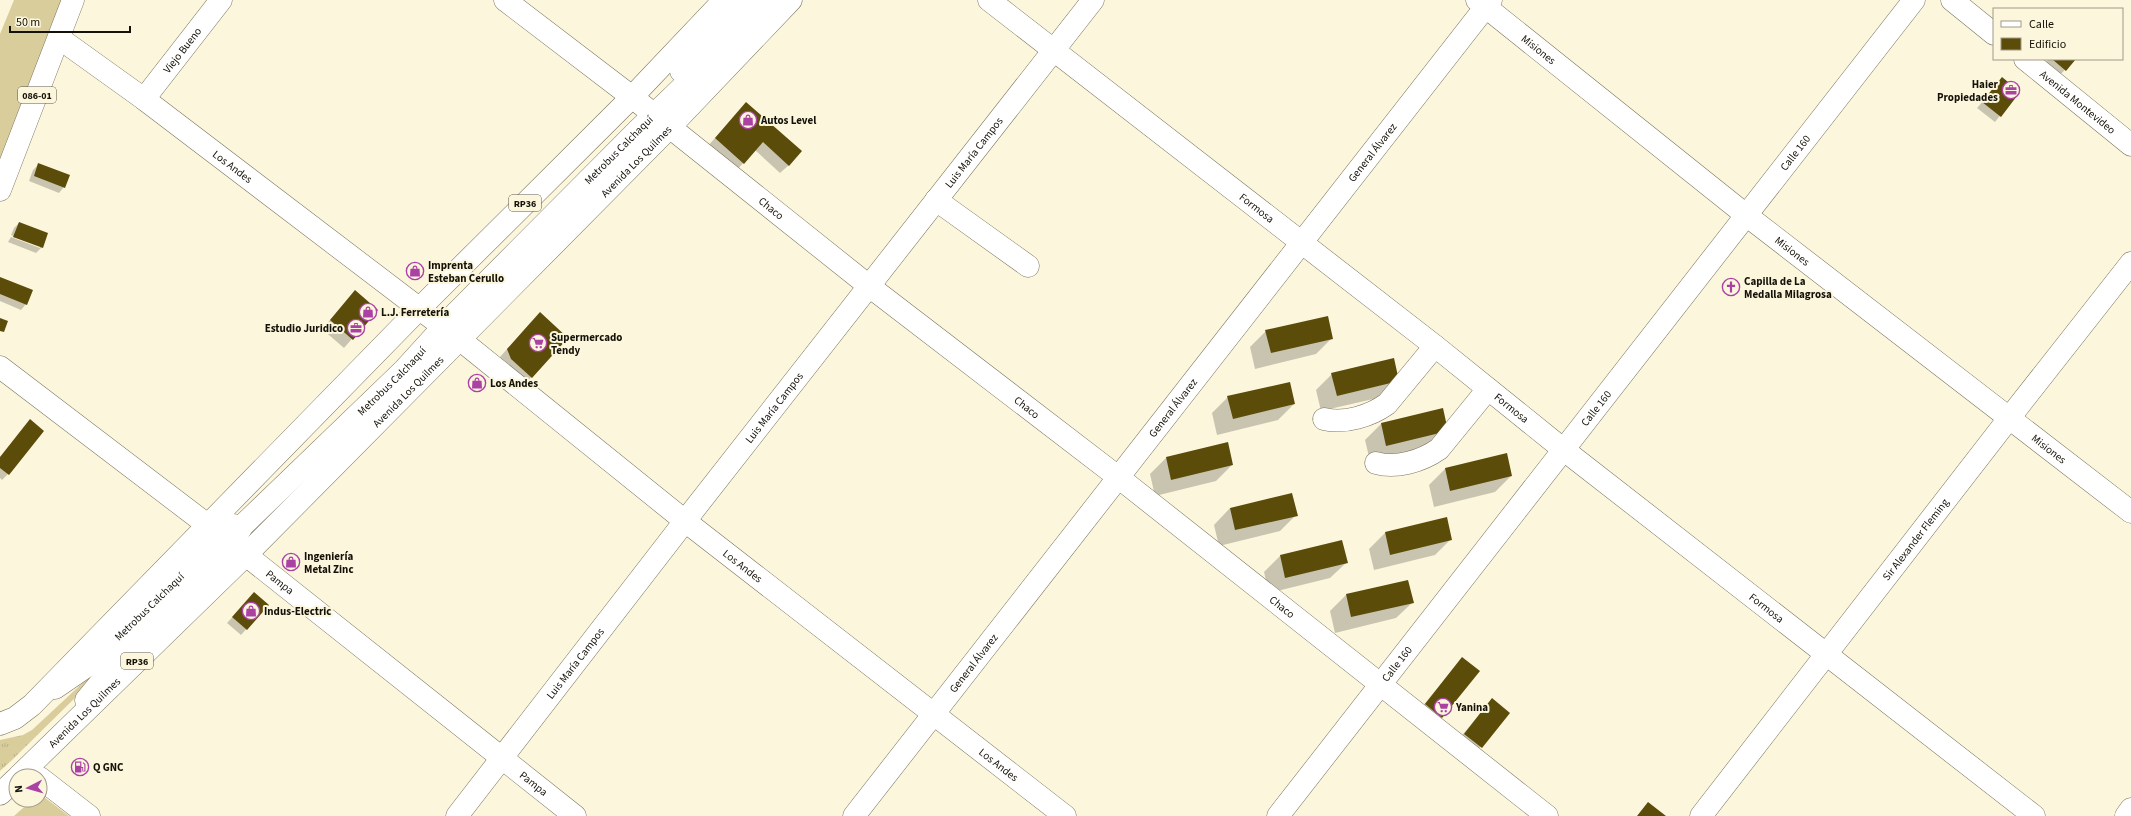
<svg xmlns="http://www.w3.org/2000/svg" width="2131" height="816" font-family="'Source Sans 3',sans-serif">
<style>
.grass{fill:#d9cd9c}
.park{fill:url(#park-tufts)}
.shadow{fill:#0003}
.building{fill:#5b4c0a}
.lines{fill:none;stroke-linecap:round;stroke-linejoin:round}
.minor-casing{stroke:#7a745e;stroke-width:23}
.major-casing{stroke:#7a745e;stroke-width:23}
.minor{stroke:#fff;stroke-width:22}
.major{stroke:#fff;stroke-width:22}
.labels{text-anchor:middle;stroke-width:4;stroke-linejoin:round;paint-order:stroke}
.shield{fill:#fcf6dd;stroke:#595648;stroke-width:1}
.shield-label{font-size:10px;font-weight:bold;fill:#131108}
.street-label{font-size:11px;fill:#131108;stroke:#fcf6dd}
.poi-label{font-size:11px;font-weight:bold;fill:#131108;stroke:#fcf6dd;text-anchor:start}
</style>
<defs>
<pattern id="park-tufts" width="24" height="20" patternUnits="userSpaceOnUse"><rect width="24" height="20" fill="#d9cd9c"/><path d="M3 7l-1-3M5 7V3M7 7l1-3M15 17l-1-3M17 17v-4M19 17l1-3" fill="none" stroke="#b9af85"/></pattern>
</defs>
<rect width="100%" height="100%" fill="#fcf6dd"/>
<!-- grass -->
<path class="grass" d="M14,0h49l-63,164v-130z
M40,794l29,22h-55l18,-16h8z"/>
<!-- park -->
<path class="park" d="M220,555l-208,205 -12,11v-31l23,-5 9,-5z"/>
<!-- shadow -->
<path class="shadow" d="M2049,59h26l-15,16 -15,-12z
M2002,79l17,13 -24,30 -18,-14z
M738,112l51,53 -9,8 -25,-23 -20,22 -28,-25z
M39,164l25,23 -5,6 -30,-12 4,-11z
M19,223l23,24 -6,6 -28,-11 3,-5 29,11v-2l-29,-11 3,-7z
M0,278l26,26 -5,6 -21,-9z
M355,292l22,18 -33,38 -22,-19z
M531,322l36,16 -44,48 -24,-28z
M1266,331l66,7 -16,16 -61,15 -5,-22z
M1332,374l66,7 -16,16 -61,14 -5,-21z
M1228,397l66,7 -16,16 -61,15 -5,-22z
M1442,409l5,22 -16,16 -61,14 -5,-21 16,-16z
M43,431l-35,43 -6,6 -2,-2v-21z
M1227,444l5,21 -16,16 -61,15 -5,-22 16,-16z
M1506,455l5,21 -16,16 -61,15 -5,-22 16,-16z
M1230,508l66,7 -16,16 -61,15 -5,-21z
M1385,533l66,6 -16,16 -61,15 -5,-21z
M1280,556l67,6 -17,16 -61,15 -5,-21z
M1346,595l67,7 -17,16 -61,15 -5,-22z
M249,599l18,7 -26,29 -14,-12z
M1462,658l16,13 -45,55 -16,-13z
M1487,705l22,8 -34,40 -16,-14z"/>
<!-- building -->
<path class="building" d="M2052,59h24l-10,12z
M2002,77l18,15 -19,25 -19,-15z
M746,102l56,49 -13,15 -26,-24 -19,22 -29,-26z
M38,163l32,12 -5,13 -31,-12z
M19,222l29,11 -5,15 -30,-11z
M0,277l33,13 -6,15 -27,-11z
M355,290l23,20 -25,30 -23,-20z
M540,312l28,26 -36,40 -21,-19 -4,-10z
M1328,316l5,23 -62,14 -6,-23z
M0,318l8,3 -4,11 -4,-1z
M1394,358l5,23 -62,15 -6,-23z
M1290,382l5,22 -62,15 -6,-23z
M1443,408l5,23 -62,15 -5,-23z
M30,419l14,12 -35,44 -9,-7v-11z
M1228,442l5,23 -62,15 -5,-23z
M1507,453l5,23 -62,15 -5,-23z
M1292,493l6,23 -63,14 -5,-22z
M1447,517l5,23 -62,15 -5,-23z
M1342,540l6,23 -63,15 -5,-23z
M1408,580l6,23 -63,14 -5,-23z
M254,592l15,13 -22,25 -15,-13z
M1462,657l18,14 -38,47 -17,-14z
M1492,698l18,15 -28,35 -18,-14z
M1648,802l18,14h-29z"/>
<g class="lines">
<defs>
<g id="minor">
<path id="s1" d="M505,0l127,97 237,189 249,191 429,339"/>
<path id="s2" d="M989,0l446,346 129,104 470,366"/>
<path id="s3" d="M1477,0l269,215 385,297"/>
<path d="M1952,0l42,34"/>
<path id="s4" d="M59,38l85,61 314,239 227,183 380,295"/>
<path id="s5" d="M2025,59l106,86"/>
<path d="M681,71l63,-71"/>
<path id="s6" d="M144,99l77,-99"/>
<path d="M936,200l92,66"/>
<path id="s7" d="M0,367l222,169 353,280"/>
<path d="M1324,419c21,5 46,-3 63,-15l48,-58"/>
<path d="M1376,463c20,6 46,-2 63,-14l49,-60"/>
<path id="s8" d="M55,688l35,-24 143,-139"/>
<path id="s9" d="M86,700l29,-35 107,-106 21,-34 161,-155 51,-56 183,-184 88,-85 43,-45"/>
<path d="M40,778l49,38"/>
<path id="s10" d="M457,816l228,-295 408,-521"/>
<path id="s11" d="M854,816l637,-816"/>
<path id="s12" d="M1278,816l636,-816"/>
<path id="s13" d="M1701,816l309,-399 121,-154"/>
<path d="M2126,816l5,-7"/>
</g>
<g id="major">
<path d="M0,190l73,-190"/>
<path d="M0,724l15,-6 17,-13 387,-396 213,-212 92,-97"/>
<path id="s14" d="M19,776l227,-221 424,-428 121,-127"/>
<path d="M0,794l16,-15"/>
</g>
</defs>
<!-- minor casing -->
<use href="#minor" class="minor-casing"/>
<!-- major casing -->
<use href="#major" class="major-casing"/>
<!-- minor -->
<use href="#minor" class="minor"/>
<!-- major -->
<use href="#major" class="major"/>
</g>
<!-- icons -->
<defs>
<symbol id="office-ring" viewBox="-11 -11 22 22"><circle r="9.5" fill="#fcf6dd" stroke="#aa42a4" stroke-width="1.5"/><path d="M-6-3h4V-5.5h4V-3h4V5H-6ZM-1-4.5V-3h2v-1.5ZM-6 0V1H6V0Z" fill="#aa42a4"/></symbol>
<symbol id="shop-ring" viewBox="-11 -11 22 22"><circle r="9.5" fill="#fcf6dd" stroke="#aa42a4" stroke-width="1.5"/><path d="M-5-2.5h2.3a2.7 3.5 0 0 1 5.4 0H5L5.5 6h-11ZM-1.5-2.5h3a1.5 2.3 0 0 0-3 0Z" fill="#aa42a4"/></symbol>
<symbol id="church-ring" viewBox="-11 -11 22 22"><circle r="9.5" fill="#fcf6dd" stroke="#aa42a4" stroke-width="1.5"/><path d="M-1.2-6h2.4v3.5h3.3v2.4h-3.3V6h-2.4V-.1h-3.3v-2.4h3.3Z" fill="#aa42a4"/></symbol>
<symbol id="supermarket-ring" viewBox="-11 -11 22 22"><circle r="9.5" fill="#fcf6dd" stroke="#aa42a4" stroke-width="1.5"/><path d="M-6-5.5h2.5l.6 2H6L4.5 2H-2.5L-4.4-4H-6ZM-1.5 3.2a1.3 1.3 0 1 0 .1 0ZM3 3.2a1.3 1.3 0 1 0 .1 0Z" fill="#aa42a4"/></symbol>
<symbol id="fuel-ring" viewBox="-11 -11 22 22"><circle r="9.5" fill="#fcf6dd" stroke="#aa42a4" stroke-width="1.5"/><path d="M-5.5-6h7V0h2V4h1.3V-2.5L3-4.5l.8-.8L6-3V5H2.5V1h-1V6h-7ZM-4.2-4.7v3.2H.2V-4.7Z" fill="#aa42a4"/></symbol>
</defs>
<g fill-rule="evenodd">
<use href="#office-ring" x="2001" y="80" width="20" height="20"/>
<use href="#shop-ring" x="738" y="110" width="20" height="20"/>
<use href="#shop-ring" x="405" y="261" width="20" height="20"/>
<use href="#church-ring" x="1721" y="277" width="20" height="20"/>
<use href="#shop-ring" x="358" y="302" width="20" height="20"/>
<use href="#office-ring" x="346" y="318" width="20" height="20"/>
<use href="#supermarket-ring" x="528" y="333" width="20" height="20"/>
<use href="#shop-ring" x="467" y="373" width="20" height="20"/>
<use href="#shop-ring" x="281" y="552" width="20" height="20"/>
<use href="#shop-ring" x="241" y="601" width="20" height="20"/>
<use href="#supermarket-ring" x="1433" y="697" width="20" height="20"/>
<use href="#fuel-ring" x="70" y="757" width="20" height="20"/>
</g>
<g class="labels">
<!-- shield labels -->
<g class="shield">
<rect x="18" y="87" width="38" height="16" rx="3"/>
<rect x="509" y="195" width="32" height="16" rx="3"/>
<rect x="121" y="653" width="32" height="16" rx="3"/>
</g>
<g class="shield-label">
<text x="37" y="99">086-01</text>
<text x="525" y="207">RP36</text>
<text x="137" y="665">RP36</text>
</g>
<!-- street labels -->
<g class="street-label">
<text dy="4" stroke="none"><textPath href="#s3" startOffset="79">Misiones</textPath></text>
<text dy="4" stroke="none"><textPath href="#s6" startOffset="62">Viejo Bueno</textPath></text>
<text dy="4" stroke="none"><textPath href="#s5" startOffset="68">Avenida Montevideo</textPath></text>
<text dy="4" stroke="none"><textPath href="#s9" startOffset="767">Metrobus Calchaquí</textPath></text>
<text dy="4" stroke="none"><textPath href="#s10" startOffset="841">Luis María Campos</textPath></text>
<text dy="4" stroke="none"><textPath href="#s12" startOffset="841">Calle 160</textPath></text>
<text dy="4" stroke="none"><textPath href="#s11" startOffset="842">General Álvarez</textPath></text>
<text dy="4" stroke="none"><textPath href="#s14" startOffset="871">Avenida Los Quilmes</textPath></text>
<text dy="4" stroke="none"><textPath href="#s4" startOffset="216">Los Andes</textPath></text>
<text dy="4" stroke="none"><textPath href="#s1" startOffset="338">Chaco</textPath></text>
<text dy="4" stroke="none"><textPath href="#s2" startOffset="339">Formosa</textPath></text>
<text dy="4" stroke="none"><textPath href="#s3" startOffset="403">Misiones</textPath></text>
<text dy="4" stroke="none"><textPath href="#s9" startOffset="443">Metrobus Calchaquí</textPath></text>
<text dy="4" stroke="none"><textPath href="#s14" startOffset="547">Avenida Los Quilmes</textPath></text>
<text dy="4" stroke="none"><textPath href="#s10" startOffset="517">Luis María Campos</textPath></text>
<text dy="4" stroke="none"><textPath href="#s1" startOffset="662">Chaco</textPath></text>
<text dy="4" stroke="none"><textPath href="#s11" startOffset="518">General Álvarez</textPath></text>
<text dy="4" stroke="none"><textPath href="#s2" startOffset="663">Formosa</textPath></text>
<text dy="4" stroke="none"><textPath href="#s12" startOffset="517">Calle 160</textPath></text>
<text dy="4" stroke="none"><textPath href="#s3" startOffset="727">Misiones</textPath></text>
<text dy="4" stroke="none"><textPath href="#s13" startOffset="350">Sir Alexander Fleming</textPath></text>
<text dy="4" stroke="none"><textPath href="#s4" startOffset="864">Los Andes</textPath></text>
<text dy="4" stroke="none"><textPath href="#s7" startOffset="353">Pampa</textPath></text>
<text dy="4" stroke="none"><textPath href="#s8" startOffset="125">Metrobus Calchaquí</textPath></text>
<text dy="4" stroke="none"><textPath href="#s1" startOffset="986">Chaco</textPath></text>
<text dy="4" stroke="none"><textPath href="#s2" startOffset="987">Formosa</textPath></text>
<text dy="4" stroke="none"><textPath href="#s10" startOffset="193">Luis María Campos</textPath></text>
<text dy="4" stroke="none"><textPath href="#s12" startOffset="193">Calle 160</textPath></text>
<text dy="4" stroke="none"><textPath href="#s11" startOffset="194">General Álvarez</textPath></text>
<text dy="4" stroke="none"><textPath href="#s14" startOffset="91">Avenida Los Quilmes</textPath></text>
<text dy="4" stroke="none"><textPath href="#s4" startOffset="1188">Los Andes</textPath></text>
<text dy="4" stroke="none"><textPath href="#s7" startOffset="677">Pampa</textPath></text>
</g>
<!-- poi labels -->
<g class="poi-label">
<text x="1998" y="88" text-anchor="end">Haier<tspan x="1998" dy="13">Propiedades</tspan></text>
<text x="761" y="124">Autos Level</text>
<text x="428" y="269">Imprenta<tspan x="428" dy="13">Esteban Cerullo</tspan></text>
<text x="1744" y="285">Capilla de La<tspan x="1744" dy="13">Medalla Milagrosa</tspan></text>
<text x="381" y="316">L.J. Ferretería</text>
<text x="343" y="332" text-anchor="end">Estudio Juridico</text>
<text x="551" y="341">Supermercado<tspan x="551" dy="13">Tendy</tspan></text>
<text x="490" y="387">Los Andes</text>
<text x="304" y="560">Ingeniería<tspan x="304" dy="13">Metal Zinc</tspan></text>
<text x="264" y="615">Indus-Electric</text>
<text x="1456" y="711">Yanina</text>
<text x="93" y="771">Q GNC</text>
</g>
</g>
<!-- legend -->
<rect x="1993" y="8" width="130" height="52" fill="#fcf6dd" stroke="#9f9a88"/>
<rect x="2001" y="21" width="20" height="6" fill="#ffffff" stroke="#9f9a88"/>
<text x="2029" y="28" font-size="12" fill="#131108">Calle</text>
<rect x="2001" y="38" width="20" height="12" fill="#5b4c0a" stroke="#9f9a88"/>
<text x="2029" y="48" font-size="12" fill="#131108">Edificio</text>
<!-- north arrow -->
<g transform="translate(28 788) rotate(264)"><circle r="19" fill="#fcf6dd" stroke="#9f9a88"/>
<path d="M0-3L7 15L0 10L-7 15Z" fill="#aa42a4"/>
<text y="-6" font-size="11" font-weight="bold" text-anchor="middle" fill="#131108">N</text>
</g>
<!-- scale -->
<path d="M10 26v6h120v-6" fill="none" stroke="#131108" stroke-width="2"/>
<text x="16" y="26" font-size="12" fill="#131108" stroke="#fcf6dd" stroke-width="3" paint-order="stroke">50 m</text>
</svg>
